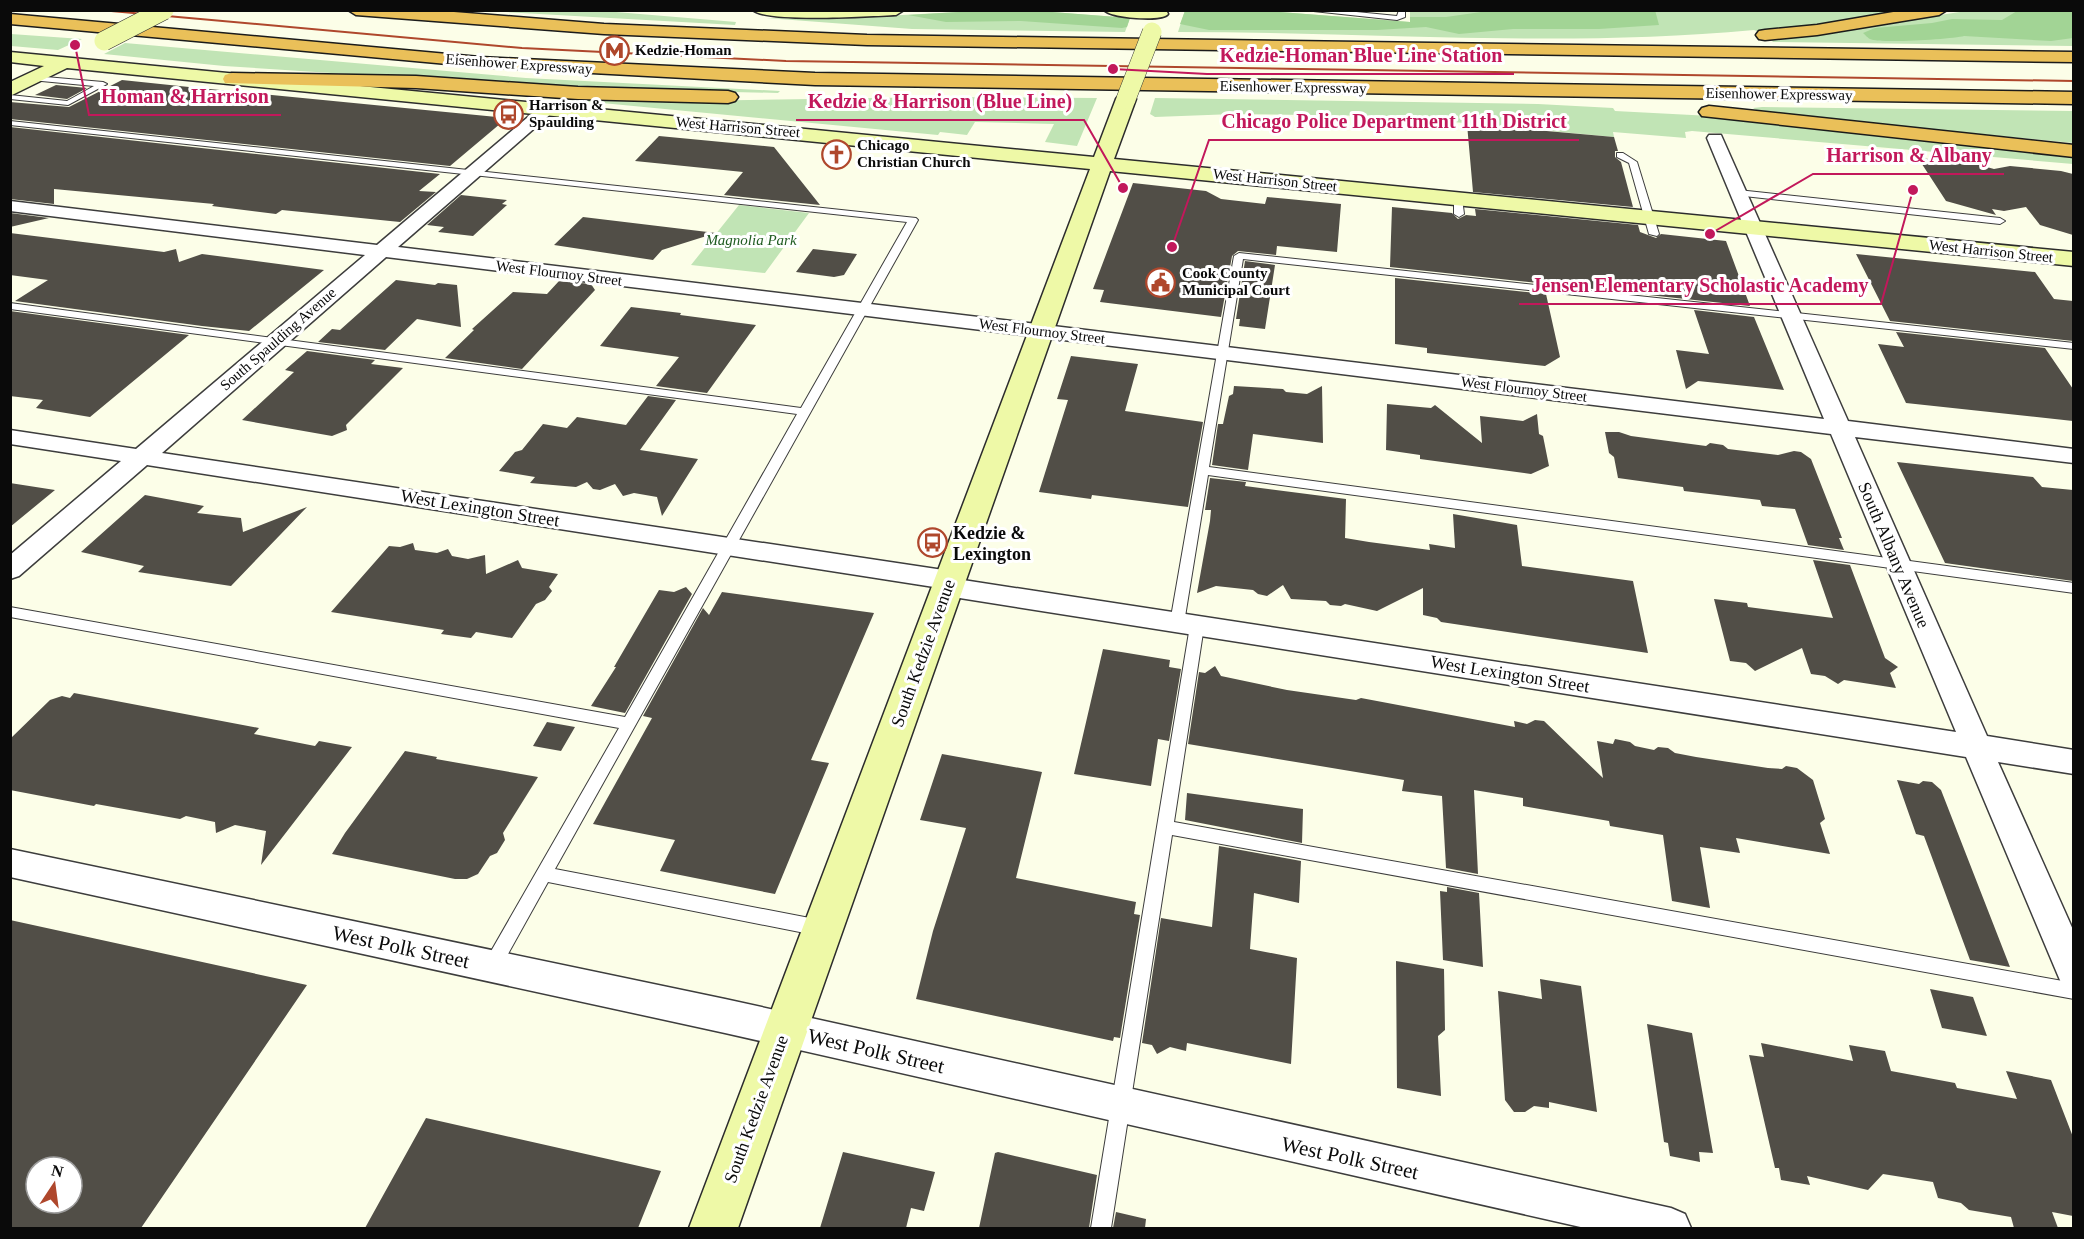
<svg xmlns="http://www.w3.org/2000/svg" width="2084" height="1239" font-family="'Times New Roman',serif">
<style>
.green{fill:#c1e4b5}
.forest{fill:#a2d495}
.building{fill:#514e47;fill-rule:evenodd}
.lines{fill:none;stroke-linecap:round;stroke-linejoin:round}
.lane-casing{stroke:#3d3d3d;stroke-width:2}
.street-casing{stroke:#3d3d3d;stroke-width:3}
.secondary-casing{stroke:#2c2c2c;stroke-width:3}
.highway-casing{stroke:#1b1b1b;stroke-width:3}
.lane{fill:#fff;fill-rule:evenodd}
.street{fill:#fff;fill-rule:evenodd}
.secondary{fill:#eef9a7;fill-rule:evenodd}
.highway{fill:#eac059;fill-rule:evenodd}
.rail{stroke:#af472c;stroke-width:2}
.secondary-bridge-casing{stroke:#2c2c2c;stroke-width:20;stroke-linecap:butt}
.secondary-bridge{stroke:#eef9a7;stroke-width:19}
.labels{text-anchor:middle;stroke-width:6;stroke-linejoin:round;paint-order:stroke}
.far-poi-label{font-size:15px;font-weight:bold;fill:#0a0a0a;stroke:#fff;text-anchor:start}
.far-street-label{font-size:15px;fill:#0a0a0a;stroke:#fff}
.far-park-label{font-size:15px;font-style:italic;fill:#205c22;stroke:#fff}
.street-label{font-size:18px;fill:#0a0a0a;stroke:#fff}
.poi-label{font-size:18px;font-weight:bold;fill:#0a0a0a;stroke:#fff;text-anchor:start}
.near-street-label{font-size:21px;fill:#0a0a0a;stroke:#fff}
.leader{fill:none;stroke:#c2185b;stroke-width:2}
.callout-dot{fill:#c2185b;stroke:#fff;stroke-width:2}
.callout-label{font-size:20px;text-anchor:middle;font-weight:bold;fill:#c2185b;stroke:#fff;stroke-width:6;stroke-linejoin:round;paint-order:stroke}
</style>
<rect width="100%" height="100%" fill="#fcfee8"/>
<!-- green -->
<path class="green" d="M1026,10l104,8 -5,14 -213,-3 -146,-11 63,1 147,-8z
M1185,10l82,1 143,11v-12l504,1 -81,13 -74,8 -5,-2c-192,18 -386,2 -576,2z
M488,11h116l132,11 -1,3z
M1966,11h107v35l-300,-4 -4,-4 61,-6z
M10,34h1l71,5 -24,11 -47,-4z
M125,43l401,35 254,13 -2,2 -212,-5 -342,-22 -120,-12z
M466,90l223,11 253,-4 155,1 -20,48 -32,-4 9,-18 -79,-2 -8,13 -27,-3 -2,3 -441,-42 -34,-2z
M1155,98l383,6 75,4 2,3 96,5 362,42v6l-381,-33 -7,1 1,6 -73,-6 1,5 -225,-21 -155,-2 -79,3 -5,-3z
M1762,107l311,4v32l-312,-30 -8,-5z
M739,205l70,8 -44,60 -74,-8z"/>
<!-- forest -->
<path class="forest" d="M1026,10l104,8 -3,9 -5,1 -101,-7 -75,1 -38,-7 68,-4z
M1185,11h82l143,11v-5h36l49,-7h160l4,15 -60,4h-86l-54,5 -33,-7 -49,3h-168l-29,-6z
M2017,11h56v27l-22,3 -87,-5c-11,3 -84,8 -94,3 -1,0 -6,-5 -7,-6l12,-5 57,-5 20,-4 50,1z"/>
<!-- building -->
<path class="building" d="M122,80l67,7 318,31 -57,48 -440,-47v-17l59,5z
M56,85l31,3 -20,11 -32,-4z
M1467,124l147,13 4,14h-3v6l6,5 12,45 -160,-15z
M10,127l430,47 -21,17 17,1 -36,30 -118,-12 -6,4 -64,-8 2,-2 -160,-15v15l-44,-5z
M659,136l115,11 46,58 -96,-10 19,-23 -108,-11z
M1918,158l54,5 22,6 16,-3 51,5 12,3v61l-33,-10 -14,-18 -22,4 -12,-2 4,6 -50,-14z
M1133,183l73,8 15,8 44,5 2,-7 74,7 -4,48 -60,-6 -1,9 -38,-4 -6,5 -11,61 -121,-15 4,-12 -11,-1z
M461,195l46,5 -5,4 5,1 -34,31 -35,-4 6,-5 -17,-2z
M1392,207l60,6 6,6 8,-4 10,1 -1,-7 163,16 2,7 16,6 5,-4 65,7 24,65 -360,-39z
M10,213l39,5 -39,9z
M583,217l133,16 -54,17 -9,10 -99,-15z
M10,233l154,19 12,-3 3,13 23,-8 122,16 -75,61 -47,-5 -187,-25 33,-21 -38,-5z
M813,249l44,5 -13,21 -10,2 -38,-5z
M1856,254l179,18 19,27 19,2v40l-183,-20z
M1245,261l30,4 -10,64 -26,-3 1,-7h-4z
M1395,278l151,16 14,63 -15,9 -118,-13v-5l-32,-4z
M396,280l39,5 3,-2 19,2 4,42 -44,-8 -32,31 -67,-8 14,-13 8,1z
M559,281l32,3 4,6 -73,79 -77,-11 29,-28 -2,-1 41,-37 34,2z
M631,307l50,6 -1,2 76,10 -49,68 -51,-7 23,-29 -79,-11z
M1694,310l60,7 30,73 -86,-9 -12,8 -10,-39 33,4z
M10,311l179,24 -99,82 -54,-9 7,-8 -33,-4z
M1896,332l149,16 28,41v32l-167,-18 -28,-59 26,3z
M307,351l68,9 -4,4 32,4 -57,57 1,5 -15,6 -90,-16 52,-48 -9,-2z
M1071,356l67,8 -13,47 78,11 -15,85 -96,-12 -1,4 -52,-7 29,-92 -11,-1z
M1234,386l49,3 3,3 21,2 15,-8 1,57 -70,-9 -5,36 -36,-5 6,-41h5l6,-28 4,-2z
M648,396l28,4 -36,50 58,9 -36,57 -5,-19 -23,-4 -11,3 -8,-12 -15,6 -7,-1 -6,-7 -11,5 -46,-4 5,-6 -36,-6 16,-19 7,-2 21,-26 24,4 10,-11 49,8z
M1387,404l44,4 4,-3 47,38 -2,-27 43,5 14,-7 2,20 4,2 6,30 -18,8 -111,-15v-4l-34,-5z
M1605,432h14l12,4 75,10 4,-3 13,2 5,4 50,6 16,-4 7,1 10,7 31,79h-3l5,12 -36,-5 -13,-36 -33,-3 -2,-6 -76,-9 -1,-4 -65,-9 -4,-21 -5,-4z
M1897,462l136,15 9,10 31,3v91l-128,-18z
M1210,478l36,4 -1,4 101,13 -1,39 24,4 61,8 -1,-6 26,4 -2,-34 64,11 5,41 111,15 15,72 -207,-31 -4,-4 -14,-3v-27l-46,23 -32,-7 -4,2 -11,-1 -4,-4 -35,-2 -8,-14 -16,11 -9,-2 -5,-4 -37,-4 -19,7 13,-72 1,-11h-6z
M10,483l45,7 -45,37z
M145,495l59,11 -7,7 44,5 2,14 64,-25 -76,79 -93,-14 6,-6 -63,-14z
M413,543l2,7 22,3 11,-4 4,7 16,3 17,-4 1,19 32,-14 4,8 36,6 -9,13 3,4 -7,9 -9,4 -24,34 -36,-6 -5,6 -30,-4 3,-4 -113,-18 58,-66 11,1z
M1813,560l37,5 35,93 13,9 -8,6 6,15 -52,-8 -6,4 -13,-8 -14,-2 -9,-26 -47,23 -9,-8 -16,-2 -16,-62 33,4 1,4 85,11z
M686,587l6,7 -67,119 -34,-7 25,-39h-2l45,-77 15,2z
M722,592l152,21 -63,147 18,3 -54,131 -115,-23 15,-31 -82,-16 59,-106 -9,-2 60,-108 6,7z
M1103,649l67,11 -1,7 12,2 -12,72 -11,-2 -7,47 -77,-12z
M1215,666l6,10 66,14 69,10 5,-2 154,29 -1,-6 13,3 8,-4 9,1 59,57 -6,-37 16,3 2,-5 15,3 5,4 19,4 4,-3 10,1 7,5 21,4 72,11 14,1 4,-3 11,2 16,12 12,39 -5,4 10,31 -94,-16 4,15 -40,-6 10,61 -38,-7 -9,-66 -53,-9 -1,-5 -86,-15v-8l-49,-8 4,84 -32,-6 -4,-72 -40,-5 2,-11 -216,-36 11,-72 6,1z
M74,693l185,35 -5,6 61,12 4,-5 33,6 -91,118 5,-34 -31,-6 -19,8 -1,-11 -29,-6 -6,3 -84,-15 -2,2 -84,-16v-51l40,-39 12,-4 8,2z
M547,722l28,5 -14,24 -28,-5z
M405,751l32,6 -1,2 102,18 -35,56 2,7 -8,13 -7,3 -12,18 -11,5h-12l-123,-25 13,-21z
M942,754l100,18 -26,106 120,24 -2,12 6,1 -20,123 -6,-1 -1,4 -197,-42 17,-68 33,-103 -46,-8z
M1897,780l22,4 4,-3 9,1 9,8 69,177 -40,-7 -46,-124 -8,-2z
M1187,793l116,16 -1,34 -117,-23z
M1219,846l82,15 -2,42 -45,-10 -4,56 47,9 -6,106 -104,-21 -1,8 -16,-4 -13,7 -5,-9 -10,-2 19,-125 51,9z
M1447,887l32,6 4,74 -40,-7 -3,-69 7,1z
M10,920l297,65 -166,243h-131zM36,1167h36v36h-36z
M1396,961l48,8 1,61 -7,6 3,60 -44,-8z
M1540,979l41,7 16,126 -48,-10v6l-15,-2 -9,6h-11l-9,-12 -7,-109 44,8z
M1930,989l43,8 14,39 -45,-8z
M1647,1024l45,9 21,120 -14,-1 1,10 -30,-6 -2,-13 -4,-1z
M1761,1043l92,18 -4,-16 36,6 6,20 64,12 2,5 60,11 -11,-28 45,9 22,57v79l-21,-4 6,16h-44l-3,-11 -42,-7 -8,-7 -23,-5 -5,-16 -50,-8 -15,16 -61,-14 3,9 -29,-5 -2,-12h-4l-26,-113 15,2z
M426,1118l235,53 -23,57h-273z
M843,1152l92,20 -11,39 -13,-3 -5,20h-86z
M998,1152l99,23 -8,53h-110l16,-75z
M1116,1212l30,7 -1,9h-32z"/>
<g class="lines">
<defs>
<path id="lane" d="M1304,10h32l61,6 2,-6h6v7l-8,3z
M34,76l69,6 4,2 -39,21 -58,-6v-4l57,6 27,-15 -63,-6 -1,-2z
M10,121l906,97 2,2 -363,649 265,51 6,3 2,5 -2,5 -6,3 -272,-54 -50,90 -6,2 -6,-2 -3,-6 3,-6 133,-232 -609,-111v-10l615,110 172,-303 -787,-105v-6l791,105 106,-186 -897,-97z
M1617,153h6l14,9 22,72 -2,2 -8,-2 -20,-71 -12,-6z
M1738,190l262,28 5,3 -5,3 -265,-29 -1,-2z
M1458,195l4,3 2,16 -5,3 -5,-3v-16z
M1239,253l835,90v6l-831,-90 -34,208 865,116v10l-866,-118 -24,148 -7,5 -5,-1 -2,-4 64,-367z
M1197,621l7,5 -30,196 900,161v16l-902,-164 -61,393h-20l99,-602z"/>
<path id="street" d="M547,104l8,5 -2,3 -155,135 1426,172 -117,-281 2,-3h12l127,286 226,28v14l-219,-26 132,299 87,14v24l-76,-12 76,170v57l-12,-4 -96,-228 -1019,-161 -9,-2 -4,-7 -787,-122 -128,111 -9,3v-24l111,-94 -111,-17v-14l126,19 229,-194 -355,-44v-10l367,44 164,-139zM386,257l1445,177 125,298 -993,-152 -4,-7 -9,-2 -788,-118z
M10,849l715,150 946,209 14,6 6,14h-106l-860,-195 -715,-156z"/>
<path id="secondary" d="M753,10h151l-8,5c-23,1 -131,8 -143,-5z
M1104,10h62l2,4c-6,8 -57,4 -64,-4z
M10,52l1084,105 22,-58 3,-4h14l3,4 -22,60 960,93v14l-964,-95 -372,1057h-49l401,-1059 -1023,-101 -57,28v-14l34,-16 -34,-4z"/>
<path id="highway" d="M348,10h81l175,14 263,11 1207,17v10l-1207,-17 -263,-11 -248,-19z
M1905,10h42l-8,5 -122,20 -52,5 -6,-1 -3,-4 3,-4 6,-1 52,-5z
M10,14l470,43 335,16 1259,19v12l-1259,-19 -335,-18 -470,-43z
M232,73l184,3 162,11 150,4 7,2 3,4 -3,4 -7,2 -150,-4 -162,-11 -191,-5 -2,-4 2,-4z
M1709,106l365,39v12l-372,-41 -3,-4 3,-4z"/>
</defs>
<!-- lane casing -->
<use href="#lane" class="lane-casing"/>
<!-- street casing -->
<use href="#street" class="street-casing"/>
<!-- secondary casing -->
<use href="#secondary" class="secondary-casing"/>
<!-- highway casing -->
<use href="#highway" class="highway-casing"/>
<!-- lane -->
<use href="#lane" class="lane"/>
<!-- street -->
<use href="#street" class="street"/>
<!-- secondary -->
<use href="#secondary" class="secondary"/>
<!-- highway -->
<use href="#highway" class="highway"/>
<!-- rail -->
<path class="rail" d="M100,10l422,38 264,13 1288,20"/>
<defs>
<path id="secondary-bridge" d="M104,41l60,-31
M1126,99l26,-67"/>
</defs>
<!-- secondary-bridge casing -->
<use href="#secondary-bridge" class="secondary-bridge-casing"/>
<!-- secondary-bridge -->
<use href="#secondary-bridge" class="secondary-bridge"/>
</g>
<!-- icons -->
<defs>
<symbol id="metro-ring" viewBox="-11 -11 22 22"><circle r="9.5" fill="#fff" stroke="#af472c" stroke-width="1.5"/><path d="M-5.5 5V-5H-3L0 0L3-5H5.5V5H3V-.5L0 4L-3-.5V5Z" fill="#af472c"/></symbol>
<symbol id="bus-ring" viewBox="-11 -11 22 22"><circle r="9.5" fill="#fff" stroke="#af472c" stroke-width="1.5"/><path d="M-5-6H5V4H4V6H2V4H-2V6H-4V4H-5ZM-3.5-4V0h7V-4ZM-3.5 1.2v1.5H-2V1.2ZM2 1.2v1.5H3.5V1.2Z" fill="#af472c"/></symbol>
<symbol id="church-ring" viewBox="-11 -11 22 22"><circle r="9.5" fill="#fff" stroke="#af472c" stroke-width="1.5"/><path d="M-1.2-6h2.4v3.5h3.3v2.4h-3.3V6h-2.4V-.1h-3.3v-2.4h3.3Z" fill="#af472c"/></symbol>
<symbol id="civic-ring" viewBox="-11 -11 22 22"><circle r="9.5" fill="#fff" stroke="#af472c" stroke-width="1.5"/><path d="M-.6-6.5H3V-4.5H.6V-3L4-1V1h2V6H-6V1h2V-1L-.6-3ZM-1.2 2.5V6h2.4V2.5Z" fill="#af472c"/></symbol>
</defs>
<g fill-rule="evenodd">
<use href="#metro-ring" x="598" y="34" width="33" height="33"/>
<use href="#bus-ring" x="492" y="98" width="33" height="33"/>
<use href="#church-ring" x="820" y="138" width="33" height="33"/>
<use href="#civic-ring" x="1144" y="266" width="33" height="33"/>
<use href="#bus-ring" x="916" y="526" width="33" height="33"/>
</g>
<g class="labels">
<!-- far-poi labels -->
<g class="far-poi-label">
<text x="635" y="55">Kedzie-Homan</text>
<text x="529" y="110">Harrison &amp;<tspan x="529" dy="17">Spaulding</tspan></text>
<text x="857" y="150">Chicago<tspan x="857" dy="17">Christian Church</tspan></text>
<text x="1182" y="278">Cook County<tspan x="1182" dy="17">Municipal Court</tspan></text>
</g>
<!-- far-street labels -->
<g class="far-street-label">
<text transform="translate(519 64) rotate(4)" y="5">Eisenhower Expressway</text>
<text transform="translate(1293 87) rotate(1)" y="5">Eisenhower Expressway</text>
<text transform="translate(1779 94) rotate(1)" y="5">Eisenhower Expressway</text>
<text transform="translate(738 127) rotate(5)" y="5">West Harrison Street</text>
<text transform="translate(1275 180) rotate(6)" y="5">West Harrison Street</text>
<text transform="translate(1991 251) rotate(6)" y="5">West Harrison Street</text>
<text transform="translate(559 273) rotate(7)" y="5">West Flournoy Street</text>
<text transform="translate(1042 331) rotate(7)" y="5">West Flournoy Street</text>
<text transform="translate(278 339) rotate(-41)" y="5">South Spaulding Avenue</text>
<text transform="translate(1524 389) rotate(7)" y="5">West Flournoy Street</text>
</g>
<!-- far-park labels -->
<g class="far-park-label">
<text x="751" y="245">Magnolia Park</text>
</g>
<!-- street labels -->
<g class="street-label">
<text transform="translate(480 508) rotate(9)" y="6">West Lexington Street</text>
<text transform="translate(1894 555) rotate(67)" y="6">South Albany Avenue</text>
<text transform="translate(923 653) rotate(-70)" y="6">South Kedzie Avenue</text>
<text transform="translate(1510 674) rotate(9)" y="6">West Lexington Street</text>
<text transform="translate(756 1109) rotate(-70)" y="6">South Kedzie Avenue</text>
</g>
<!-- poi labels -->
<g class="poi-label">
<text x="953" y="539">Kedzie &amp;<tspan x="953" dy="21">Lexington</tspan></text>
</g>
<!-- near-street labels -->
<g class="near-street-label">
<text transform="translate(401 947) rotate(12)" y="7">West Polk Street</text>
<text transform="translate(876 1051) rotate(13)" y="7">West Polk Street</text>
<text transform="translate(1350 1158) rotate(12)" y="7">West Polk Street</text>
</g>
</g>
<!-- callouts -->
<path class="leader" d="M1113 69L1207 74H1514M75 45L89 115H281M1123 188L1084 120H796M1172 247L1209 140H1579M1710 234L1813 174H2004M1913 190L1881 304H1519"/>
<g class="callout-dot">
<circle cx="1113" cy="69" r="6"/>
<circle cx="75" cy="45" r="6"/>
<circle cx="1123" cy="188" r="6"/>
<circle cx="1172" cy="247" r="6"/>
<circle cx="1710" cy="234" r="6"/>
<circle cx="1913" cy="190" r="6"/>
</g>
<g class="callout-label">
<text x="1361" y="62">Kedzie-Homan Blue Line Station</text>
<text x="185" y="103">Homan &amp; Harrison</text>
<text x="940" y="108">Kedzie &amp; Harrison (Blue Line)</text>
<text x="1394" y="128">Chicago Police Department 11th District</text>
<text x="1909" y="162">Harrison &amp; Albany</text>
<text x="1700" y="292">Jensen Elementary Scholastic Academy</text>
</g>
<!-- border -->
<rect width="2084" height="1239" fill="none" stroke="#0a0a0a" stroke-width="24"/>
<!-- north arrow -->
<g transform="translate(54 1185) rotate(13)"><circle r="28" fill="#ffffff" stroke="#9d9d9d" stroke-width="1.5"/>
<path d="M0-4.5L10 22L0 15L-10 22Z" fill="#af472c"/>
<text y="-9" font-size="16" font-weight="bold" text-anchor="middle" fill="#0a0a0a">N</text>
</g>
</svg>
